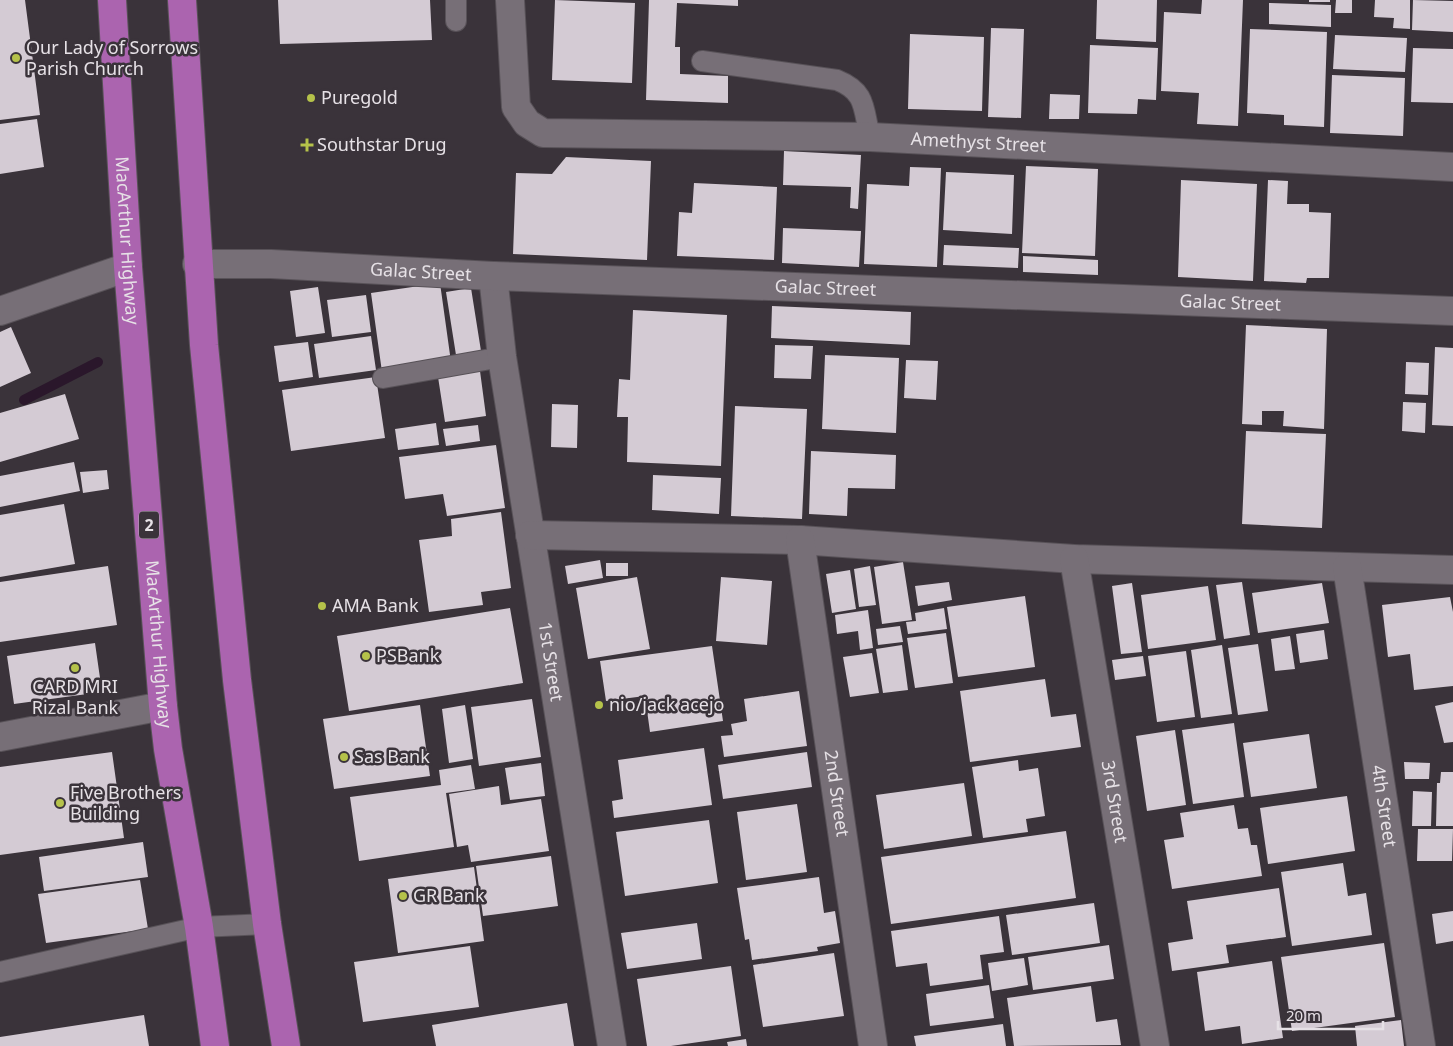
<svg xmlns="http://www.w3.org/2000/svg" width="1453" height="1046" font-family="'Noto Sans',sans-serif">
<style>
.lines{fill:none;stroke-linecap:round;stroke-linejoin:round}
.stream{stroke:#2a172b;stroke-width:10}
.building{fill:#d4cbd4}
.service-casing{stroke:#585258;stroke-width:22}
.minor-casing{stroke:#585258;stroke-width:30}
.tertiary-casing{stroke:#585258;stroke-width:30}
.trunk-casing{stroke:#585258;stroke-width:30}
.service{stroke:#776f77;stroke-width:20}
.minor{stroke:#776f77;stroke-width:28}
.tertiary{stroke:#776f77;stroke-width:28}
.trunk{stroke:#ab64af;stroke-width:28}
.poi-dot{fill:#b5c24a;stroke:#3a333a;stroke-width:2}
.labels{text-anchor:middle;stroke-width:5;stroke-linejoin:round;paint-order:stroke}
.shield{fill:#3a333a;stroke:#b2adb2;stroke-width:1}
.shield-label{font-size:16px;font-weight:bold;fill:#e6e1e6}
.poi-label{font-size:18px;fill:#e6e1e6;stroke:#3a333a;text-anchor:start}
.street-label{font-size:18px;fill:#e6e1e6;stroke:#3a333a}
</style>
<rect width="100%" height="100%" fill="#3a333a"/>
<g class="lines">
<!-- stream -->
<path class="stream" d="M24,400l74,-38"/>
</g>
<!-- building -->
<path class="building" d="M0,0h25l15,115 -40,5z
M278,0h152l2,40 -152,4z
M555,0l80,3 -3,80 -80,-3z
M649,0h89v6l-61,-3 -2,44h5v27l48,2v27l-82,-3z
M1097,0h60l-1,42 -60,-3z
M1202,0h41l-5,126 -41,-2 2,-31 -38,-2 3,-79 37,2z
M1309,0h21v2h-21z
M1336,0h16v13h-17z
M1375,0h35v29l-17,-1 1,-10 -20,-1z
M1413,0l40,1v31l-41,-2z
M1269,3l62,2v22l-62,-3z
M991,28l33,1 -3,89 -33,-1z
M1250,29l77,3 -3,95 -40,-2v-10l-37,-2z
M910,34l74,3 -2,74 -74,-2z
M1335,35l72,3 -2,34 -72,-3z
M1090,45l68,3 -2,52 -18,-1 -1,15 -49,-1z
M1413,48l40,1v54l-42,-1z
M1332,75l73,3 -2,58 -73,-3z
M1050,94l30,1 -1,24h-30z
M37,119l7,48 -44,7v-50z
M784,151l77,4 -3,54 -8,-1 1,-21 -68,-2z
M566,157l85,4 -4,99 -134,-6 3,-81 36,1z
M1026,166l72,3 -3,87 -73,-3z
M910,167l31,1 -4,99 -73,-3 3,-80 42,2z
M946,172l68,3 -2,59 -69,-4z
M1181,180l76,4 -4,97 -75,-4z
M1268,180l20,1 -1,23h22v8l22,1 -2,65h-22l-1,5 -42,-2z
M694,183l83,4 -3,73 -97,-4 2,-44 13,1z
M783,228l78,3 -2,36 -77,-4z
M944,245l75,3 -1,20 -75,-3z
M1023,256l75,4v15l-75,-3z
M440,283l11,79 -69,10 -11,-79z
M318,287l7,46 -29,4 -6,-46z
M471,288l10,63 -25,4 -10,-63z
M366,295l5,37 -39,5 -5,-37z
M772,306l139,6 -1,33 -139,-7z
M633,310l94,5 -6,151 -94,-4 1,-45h-11l2,-38 11,1z
M1246,325l81,4 -3,100 -41,-3 1,-15h-22v14l-20,-1z
M11,327l20,46 -31,14v-55z
M371,336l5,34 -57,8 -5,-34z
M308,342l5,35 -34,5 -5,-36z
M775,345l38,1 -2,33 -37,-1z
M1435,347l18,1v78l-21,-1z
M825,355l74,3 -3,75 -74,-4z
M906,360l32,1 -2,39 -32,-2z
M1406,362l23,1 -1,32 -23,-1z
M480,371l6,45 -41,6 -7,-45z
M376,377l9,61 -94,13 -9,-61z
M65,394l14,45 -79,23v-49z
M1403,402l23,1 -1,30 -23,-2z
M552,404l26,1 -1,43 -26,-1z
M735,406l72,3 -5,110 -71,-3z
M436,423l3,22 -41,5 -3,-21z
M478,425l2,16 -34,5 -3,-17z
M1246,431l80,3 -4,94 -80,-4z
M496,445l9,63 -58,8 -4,-22 -38,5 -6,-42z
M811,451l85,4 -1,34 -47,-1 -1,28 -38,-2z
M74,462l6,29 -80,16v-31z
M107,470l2,19 -26,4 -3,-21z
M653,475l68,3 -2,36 -67,-4z
M64,504l11,60 -75,13v-62z
M501,512l10,76 -30,4 2,13 -54,7 -10,-72 33,-4 -1,-17z
M600,560l3,18 -35,6 -3,-18z
M903,562l9,58 -30,4 -8,-57z
M606,563h22v13h-22z
M108,566l9,59 -117,17v-60z
M870,566l6,39 -17,2 -5,-38z
M850,570l6,39 -24,4 -6,-39z
M637,577l13,72 -62,10 -12,-71z
M721,577l51,4 -5,64 -51,-4z
M949,582l3,18 -34,6 -3,-20z
M1242,582l8,53 -26,4 -8,-54z
M1132,583l10,69 -21,2 -9,-68z
M1322,583l7,40 -71,10 -6,-40z
M1208,586l8,54 -68,9 -7,-54z
M1025,596l10,71 -77,10 -11,-70z
M1450,597l3,15v74l-39,4 -4,-36 -22,3 -6,-52z
M510,608l13,75 -174,28 -12,-75z
M944,608l3,21 -39,5 -2,-12 10,-1 -1,-8z
M868,610l5,38 -13,2 -2,-19 -21,3 -2,-19z
M900,626l3,16 -25,3 -2,-16z
M1324,630l4,29 -28,4 -4,-29z
M946,633l7,50 -38,5 -8,-50z
M1290,636l5,33 -20,2 -4,-32z
M95,643l7,49 -88,12 -7,-48z
M1258,644l10,67 -30,4 -10,-67z
M902,645l6,45 -25,3 -7,-44z
M1222,645l10,69 -31,4 -10,-68z
M712,646l11,75 -73,11 -5,-36 -39,5 -6,-40z
M1186,651l9,66 -38,5 -9,-66z
M872,653l7,40 -29,4 -7,-40z
M1143,656l3,20 -31,4 -3,-20z
M1045,679l6,38 25,-3 5,33 -111,15 -10,-71z
M799,691l8,55 -83,11 -3,-21 12,-1 -2,-11 16,-3 -3,-22z
M532,699l9,58 -62,9 -8,-59z
M1453,702v40l-9,1 -9,-37z
M420,705l10,71 -96,13 -11,-70z
M465,705l8,54 -24,4 -7,-54z
M1234,723l10,74 -51,7 -11,-74z
M1175,730l11,75 -39,6 -11,-75z
M1309,734l8,54 -66,9 -8,-54z
M704,748l8,57 -98,13 -2,-17 11,-2 -5,-39z
M112,752l12,86 -124,17v-88z
M807,752l5,35 -89,12 -5,-34z
M1018,760l1,11 19,-3 7,48 -19,3 2,13 -45,6 -11,-71z
M1404,762l26,1 -1,16h-24z
M541,763l4,33 -35,4 -5,-32z
M471,765l4,24 -29,4 8,54 -95,14 -9,-64 91,-12 -2,-15z
M1441,772h12v54h-17l1,-43h3z
M964,783l8,53 -88,13 -8,-54z
M499,786l2,19 40,-6 8,52 -78,11 -3,-17 -11,2 -8,-53z
M1413,791l19,1 -1,34h-19z
M1347,796l8,55 -87,13 -8,-56z
M797,804l10,68 -61,8 -9,-68z
M1234,805l4,24 10,-1 3,17h6l5,31 -90,13 -8,-49 20,-3 -4,-24z
M709,820l9,63 -93,13 -9,-64z
M1418,829h35l-1,32h-35z
M1066,831l10,67 -185,26 -10,-67z
M143,842l5,35 -104,14 -5,-34z
M551,856l7,50 -75,10 -7,-50z
M1343,863l5,33 18,-3 6,42 -80,11 -11,-74z
M474,867l10,74 -86,12 -10,-74z
M819,877l5,36 11,-2 5,32 -23,4 1,4 -66,9 -3,-21 -4,1 -8,-52z
M140,880l8,49 -102,14 -8,-49z
M1279,888l7,49 -60,8 3,18 -57,8 -4,-28 25,-4 -6,-38z
M1094,903l6,40 -88,12 -6,-40z
M1453,911v30l-17,3 -4,-30z
M999,916l5,36 -24,3 3,24 -53,7 -3,-23 -31,4 -5,-36z
M697,923l5,36 -75,10 -6,-36z
M1384,943l11,74 -103,14 -11,-74z
M1109,945l5,34 -81,11 -5,-33z
M470,946l9,61 -116,15 -9,-60z
M834,953l10,63 -81,11 -10,-62z
M1024,958l4,27 -36,6 -4,-28z
M1272,961l11,77 -41,6 -2,-18 -35,5 -8,-59z
M731,966l10,70 -70,10h-24l-10,-67z
M989,985l5,33 -64,8 -4,-32z
M1091,986l5,36 21,-3 4,26 -107,1 -7,-48z
M567,1003l7,43h-138l-4,-21z
M144,1015l5,31h-149v-9z
M1401,1020l3,26h-47l-2,-20z
M1003,1024l3,22h-90l-2,-10z
M746,1039l1,7h-19l-1,-4z"/>
<g class="lines">
<defs>
<path id="service" d="M456,0v21
M702,61l135,19c30,12 26,29 33,57
M383,378l119,-21
M0,972l199,-45 68,-3"/>
<g id="minor">
<path id="s1" d="M510,0l6,107 11,16 16,10 327,4 583,30"/>
<path id="s2" d="M493,276l9,81 110,689"/>
<path d="M530,535l270,5 274,19 379,11"/>
<path id="s3" d="M800,540l73,506"/>
<path id="s4" d="M1074,559l81,487"/>
<path id="s5" d="M1347,567l74,479"/>
<path d="M0,737l163,-31"/>
</g>
<g id="tertiary">
<path id="s6" d="M197,264h74l222,12 960,35"/>
<path d="M0,311l128,-44"/>
</g>
<g id="trunk">
<path id="s7" d="M112,0l16,267 35,439 5,43 31,178 16,119"/>
<path d="M182,0l22,345 33,335 30,244 19,122"/>
</g>
</defs>
<!-- service casing -->
<use href="#service" class="service-casing"/>
<!-- minor casing -->
<use href="#minor" class="minor-casing"/>
<!-- tertiary casing -->
<use href="#tertiary" class="tertiary-casing"/>
<!-- trunk casing -->
<use href="#trunk" class="trunk-casing"/>
<!-- service -->
<use href="#service" class="service"/>
<!-- minor -->
<use href="#minor" class="minor"/>
<!-- tertiary -->
<use href="#tertiary" class="tertiary"/>
<!-- trunk -->
<use href="#trunk" class="trunk"/>
</g>
<!-- markers -->
<g class="poi-dot">
<circle cx="16" cy="58" r="5"/>
<circle cx="311" cy="98" r="5"/>
<path d="M304.5 137.5h5v5h5v5h-5v5h-5v-5h-5v-5h5z"/>
<circle cx="322" cy="606" r="5"/>
<circle cx="366" cy="656" r="5"/>
<circle cx="75" cy="668" r="5"/>
<circle cx="599" cy="705" r="5"/>
<circle cx="344" cy="757" r="5"/>
<circle cx="60" cy="803" r="5"/>
<circle cx="403" cy="896" r="5"/>
</g>
<g class="labels">
<!-- shield labels -->
<rect class="shield" x="139" y="511.5" width="20" height="27" rx="4"/>
<g class="shield-label">
<text x="149" y="531">2</text>
</g>
<!-- poi labels -->
<g class="poi-label">
<text x="26" y="54">Our Lady of Sorrows<tspan x="26" dy="21">Parish Church</tspan></text>
<text x="321" y="104">Puregold</text>
<text x="317" y="151">Southstar Drug</text>
<text x="332" y="612">AMA Bank</text>
<text x="376" y="662">PSBank</text>
<text x="75" y="693" text-anchor="middle">CARD MRI<tspan x="75" dy="21">Rizal Bank</tspan></text>
<text x="609" y="711">nio/jack acejo</text>
<text x="354" y="763">Sas Bank</text>
<text x="70" y="799">Five Brothers<tspan x="70" dy="21">Building</tspan></text>
<text x="413" y="902">GR Bank</text>
</g>
<!-- street labels -->
<g class="street-label">
<text dy="6" stroke="none"><textPath href="#s1" startOffset="581">Amethyst Street</textPath></text>
<text dy="6" stroke="none"><textPath href="#s7" startOffset="241">MacArthur Highway</textPath></text>
<text dy="6" stroke="none"><textPath href="#s6" startOffset="224">Galac Street</textPath></text>
<text dy="6" stroke="none"><textPath href="#s6" startOffset="629">Galac Street</textPath></text>
<text dy="6" stroke="none"><textPath href="#s6" startOffset="1034">Galac Street</textPath></text>
<text dy="6" stroke="none"><textPath href="#s7" startOffset="646">MacArthur Highway</textPath></text>
<text dy="6" stroke="none"><textPath href="#s2" startOffset="390">1st Street</textPath></text>
<text dy="6" stroke="none"><textPath href="#s3" startOffset="256">2nd Street</textPath></text>
<text dy="6" stroke="none"><textPath href="#s4" startOffset="246">3rd Street</textPath></text>
<text dy="6" stroke="none"><textPath href="#s5" startOffset="242">4th Street</textPath></text>
</g>
</g>
<!-- scale -->
<path d="M1278 1021v8h105v-8" fill="none" stroke="#e6e1e6" stroke-width="2.5"/>
<text x="1286" y="1021" font-size="15" fill="#e6e1e6" stroke="#3a333a" stroke-width="4" paint-order="stroke">20 m</text>
</svg>
